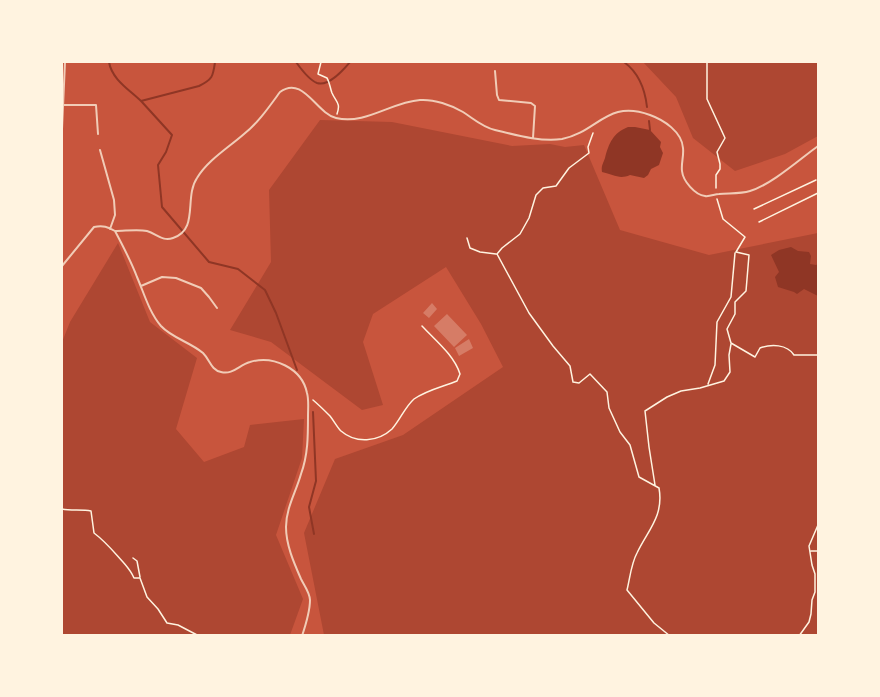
<svg xmlns="http://www.w3.org/2000/svg" width="880" height="697" font-family="'PT Sans',sans-serif">
<style>
.green{fill:#ae4732}
.water{fill:#8f3625}
.lines{fill:none;stroke-linecap:round;stroke-linejoin:round}
.stream{stroke:#8f3625;stroke-width:2}
.building{fill:#d67c66}
.path{stroke:#fff3e0;stroke-width:1.5}
.service{stroke:#f1ccb7;stroke-width:2}
</style>
<rect width="100%" height="100%" fill="#c8553d"/>
<!-- green -->
<path class="green" d="M643,62h175v74l-33,18 -50,17 -42,-33 -17,-41z
M320,120l72,2 120,24 38,-2 15,3 19,-2 36,85 89,25 109,-22v402h-494l-20,-102 31,-74 68,-24 100,-68 -22,-43 -35,-57 -73,47 -10,28 20,63 -21,5 -91,-68 -41,-12 41,-68 -2,-72z
M118,243l32,79 47,36 -21,71 28,33 40,-15 6,-22 54,-6 -2,39 -26,77 27,64 -13,36h-228v-293l8,-20z"/>
<!-- water -->
<path class="water" d="M628,127h7l15,3 11,12 -1,5 3,6 -4,12 -8,4 -3,6 -4,3 -14,-3c-11,5 -17,-1 -28,-3 -1,-6 1,-8 3,-14 4,-15 8,-25 23,-31z
M791,247l7,4 11,1 2,4 -1,8 6,1 2,-1v32l-14,-7 -7,5 -3,-2 -16,-5 -3,-10 4,-5 -8,-17 8,-5z"/>
<g class="lines">
<!-- stream -->
<path class="stream" d="M109,62c3,18 21,28 33,40 10,11 20,22 30,33l-6,17 -8,13 4,42 47,55 29,7 27,21 11,23 21,57
M296,62c5,7 13,18 21,21 12,4 27,-14 33,-21
M624,62c15,11 21,27 23,45
M141,101l58,-15c14,-7 14,-10 16,-24
M649,121l1,9
M313,412l3,69 -7,26 5,27"/>
</g>
<!-- building -->
<path class="building" d="M432,303l5,6 -8,9 -6,-5z
M447,314l20,21 -13,12 -20,-21z
M469,339l4,9 -14,8 -4,-8z"/>
<g class="lines">
<!-- path -->
<path class="path" d="M321,62l-3,12 9,4c3,5 3,10 5,15 4,9 9,10 5,21
M707,62v37l18,39 -8,14 3,12v5l-4,6v13
M593,133l-5,14 1,6 -20,15 -13,18 -13,2 -7,7 -7,23 -9,16 -18,14 -5,6 32,59 24,33 17,20 3,16 6,1 11,-9 17,18 2,16 11,24 10,13 9,32 20,11c5,28 -11,42 -22,65 -6,11 -7,25 -10,37l27,33 16,13
M717,199l6,20 22,18 -9,15 13,3 -3,36 -11,11v12l-8,15 4,14 24,14 5,-9c11,-4 27,-4 34,7h24
M754,209l62,-29
M759,222l59,-29
M467,238l3,10 10,4 16,2
M708,384l7,-19 2,-43 14,-25 4,-44
M313,400c6,5 12,11 17,16 4,5 7,11 11,15 15,13 37,11 51,-2 8,-9 13,-22 22,-30 13,-9 28,-12 43,-18l3,-7c-6,-19 -25,-34 -38,-48
M655,485l-6,-38 -4,-36 22,-14 14,-6 19,-3 24,-7 6,-9 -1,-17 2,-11
M62,509c9,2 20,0 29,2l3,22c12,9 19,18 29,29 5,6 8,9 11,16h6l7,19 11,12 9,14 11,2 21,11
M811,551h7
M133,558l4,3 3,16
M799,636l10,-14 2,-8 1,-14 3,-8v-18l-3,-9 -3,-19 9,-21"/>
<!-- service -->
<path class="service" d="M495,71l2,24 2,5 32,3 4,3 -2,32
M63,105h33l2,29
M62,129l3,-67
M100,150l14,50 1,15 -5,14
M115,231c10,0 23,-2 32,0 10,3 16,11 26,7 26,-8 11,-41 24,-60 11,-18 31,-30 47,-44 14,-11 25,-27 36,-42 23,-17 36,21 56,26 30,7 55,-16 84,-18 14,-1 31,5 43,12 11,7 19,15 32,18 21,5 45,12 67,9 36,-7 45,-40 88,-24 14,5 32,17 33,33 1,8 -2,15 -1,23 1,10 13,24 23,25 4,1 10,-2 14,-2 10,-1 21,0 31,-3 21,-6 50,-32 68,-45
M62,266l32,-39c9,-2 14,0 21,4 8,15 16,30 22,46 7,16 12,35 24,49 11,12 29,16 42,27 7,7 8,17 18,19 12,3 18,-7 29,-10 23,-7 52,6 57,31 2,7 1,15 1,23 0,20 0,39 -7,58 -5,18 -15,34 -15,53 0,18 8,36 15,52 3,6 9,14 9,21 0,12 -4,24 -8,36
M141,286l21,-9 14,1 25,10 8,9 8,11"/>
</g>
<!-- border -->
<rect width="880" height="697" fill="none" stroke="#fff3e0" stroke-width="126"/>
</svg>
